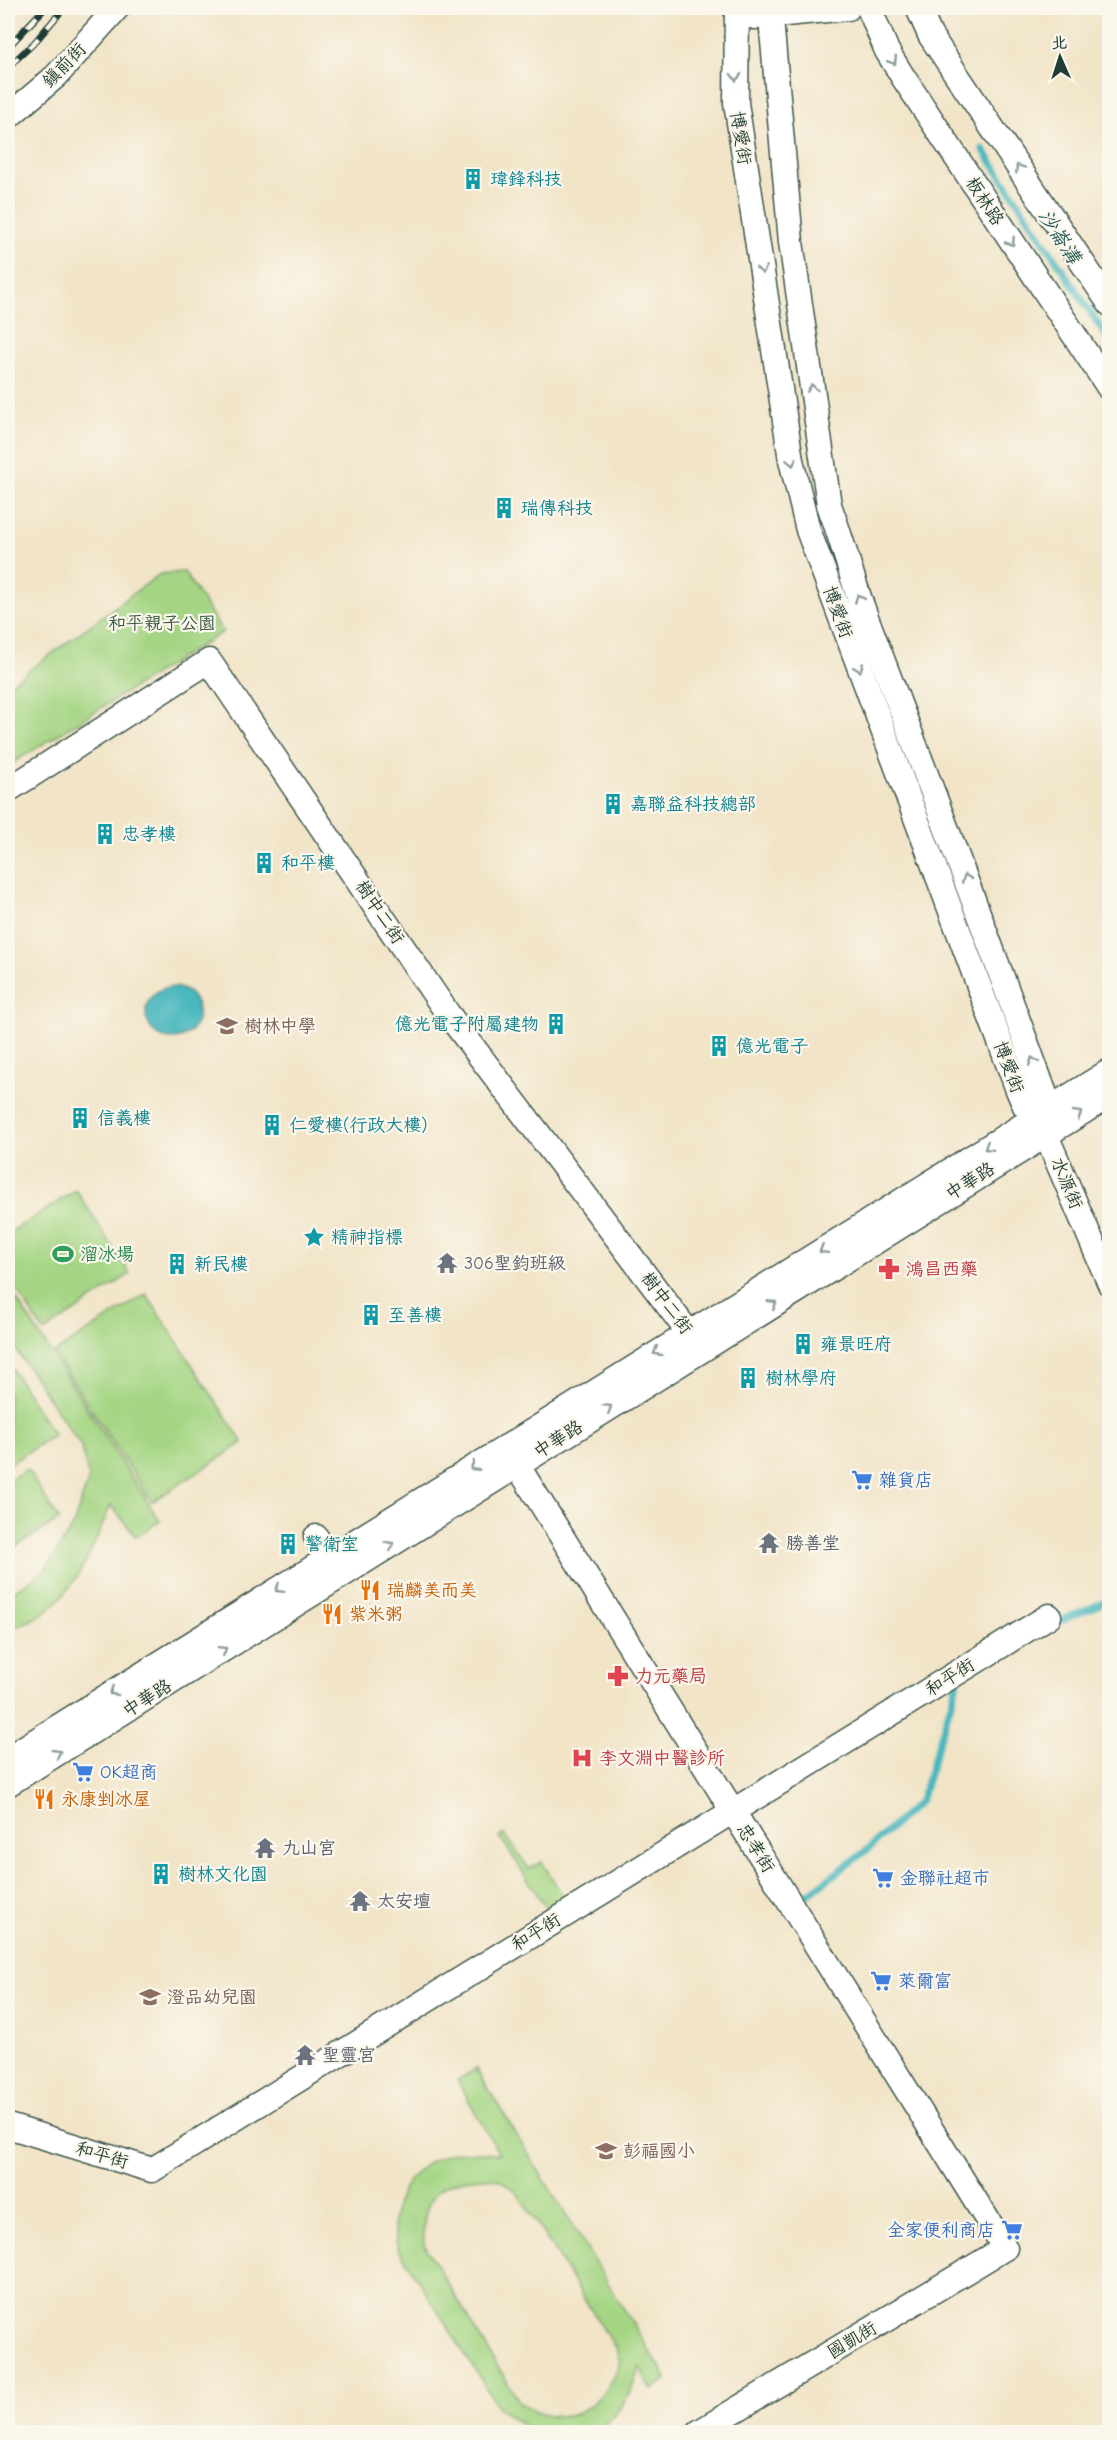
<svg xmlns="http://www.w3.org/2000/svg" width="1117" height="2440" font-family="'Comic Neue','LXGW WenKai TC',sans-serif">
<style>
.green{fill:#a5d584;stroke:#62895c;stroke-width:1.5;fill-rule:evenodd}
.water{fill:#48b7be;stroke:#347a79;stroke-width:1.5}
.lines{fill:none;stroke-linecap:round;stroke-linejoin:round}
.stream{stroke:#48b7be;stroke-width:7}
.minor-casing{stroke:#3e564a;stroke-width:27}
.minor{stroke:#fff;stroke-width:24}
.rail-casing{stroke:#1f3d34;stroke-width:7}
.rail{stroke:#fbf7ec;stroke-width:4.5;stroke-dasharray:14;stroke-linecap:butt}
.oneway{stroke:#8f9e9a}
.labels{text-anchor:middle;stroke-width:4.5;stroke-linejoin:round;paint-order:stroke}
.street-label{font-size:18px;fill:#1f3d34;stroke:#fbf7ec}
.culture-label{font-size:18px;fill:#0d838f;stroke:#fbf7ec;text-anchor:start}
.park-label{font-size:18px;fill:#3a5b44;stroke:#fbf7ec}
.education-label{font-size:18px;fill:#785e54;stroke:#fbf7ec;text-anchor:start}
.leisure-label{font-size:18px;fill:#27864d;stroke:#fbf7ec;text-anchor:start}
.worship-label{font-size:18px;fill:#5b616d;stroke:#fbf7ec;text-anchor:start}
.health-label{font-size:18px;fill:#be3a42;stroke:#fbf7ec;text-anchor:start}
.shop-label{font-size:18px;fill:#366cbe;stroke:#fbf7ec;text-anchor:start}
.food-label{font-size:18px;fill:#c56008;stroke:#fbf7ec;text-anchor:start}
.water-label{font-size:20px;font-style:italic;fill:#2b625d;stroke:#fbf7ec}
</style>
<rect width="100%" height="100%" fill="#fbf7ec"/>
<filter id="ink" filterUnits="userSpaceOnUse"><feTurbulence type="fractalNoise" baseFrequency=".0167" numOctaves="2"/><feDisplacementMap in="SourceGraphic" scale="12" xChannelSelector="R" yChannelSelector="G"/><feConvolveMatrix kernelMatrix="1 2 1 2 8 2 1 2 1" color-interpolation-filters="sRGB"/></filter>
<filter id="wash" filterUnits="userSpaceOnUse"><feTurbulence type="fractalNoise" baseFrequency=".008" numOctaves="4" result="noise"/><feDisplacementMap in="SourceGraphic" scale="24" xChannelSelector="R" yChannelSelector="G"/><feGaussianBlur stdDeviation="1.35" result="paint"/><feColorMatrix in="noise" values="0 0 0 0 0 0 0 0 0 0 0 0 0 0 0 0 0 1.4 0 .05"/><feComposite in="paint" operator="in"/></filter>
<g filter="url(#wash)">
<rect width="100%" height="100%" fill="#f1e4c7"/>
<!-- green -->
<path class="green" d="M184,572l39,60 -215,134v-80l152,-112z
M76,1190l54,84 -86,58 -36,-55v-43z
M8,1286l152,235 -24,16 -25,-32c-16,38 -35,90 -74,112 -9,5 -20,9 -29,13v-35l36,-24 29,-45 16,-48 -8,-32 -73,-108z
M146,1294l97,149 -91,59 -98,-149z
M8,1363l46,72 -46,30z
M27,1469l32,51 -51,31v-71z
M505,1834l24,35 13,-7 26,42 -18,10 -50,-77z
M476,2069l191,310 -15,11 -13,-23c-7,30 -20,45 -42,65h-54l-14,-2 -31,-23 -100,-159c-2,-8 -4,-16 -4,-24 -1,-36 32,-71 68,-72 12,-1 25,2 37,2l-42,-74zM485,2178l15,2 18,14 98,155 4,13c-19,47 -52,70 -100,41l-96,-159c-3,-50 14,-64 61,-66z"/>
<!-- water -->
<path class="water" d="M146 1013a26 26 0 1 1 52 0a26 26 0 1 1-52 0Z"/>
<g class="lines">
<!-- stream -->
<path class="stream" d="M983,149l127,193
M1052,1624l58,-24
M807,1895l60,-45 54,-50 37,-119"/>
</g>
</g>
<g filter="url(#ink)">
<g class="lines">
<defs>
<path id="minor" d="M737,8l-1,95 55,357 17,70 210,560 7,16 13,10
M770,8l21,234 38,263c14,37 23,75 37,112 61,159 121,318 179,477l-7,22
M869,8l18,43 16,26 207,312
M918,8l12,27 180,269
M754,17l94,-9
M8,117l48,-41 61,-68
M8,790l201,-129 239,353 250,331
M1040,1121l70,163
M506,1447l499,801 -306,184
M316,1537l21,34
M8,1758l1102,-687
M8,1784l1102,-689
M8,2126l144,44 897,-554"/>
</defs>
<!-- minor casing -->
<use href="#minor" class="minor-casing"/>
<!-- minor -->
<use href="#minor" class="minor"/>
<defs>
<path id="rail" d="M8,47l37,-39
M8,67l26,-24 30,-35"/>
</defs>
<!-- rail casing -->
<use href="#rail" class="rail-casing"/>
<!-- rail -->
<use href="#rail" class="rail"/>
</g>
<!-- one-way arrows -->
<defs><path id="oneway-chevron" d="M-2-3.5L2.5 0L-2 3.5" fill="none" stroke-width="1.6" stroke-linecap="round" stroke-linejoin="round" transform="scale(1.5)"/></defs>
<g class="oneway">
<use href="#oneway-chevron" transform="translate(893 61) rotate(58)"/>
<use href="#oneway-chevron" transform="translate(736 77) rotate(90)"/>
<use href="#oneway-chevron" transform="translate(1019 168) rotate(-124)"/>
<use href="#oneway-chevron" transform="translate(1011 242) rotate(57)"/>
<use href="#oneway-chevron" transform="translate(762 270) rotate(81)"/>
<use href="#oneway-chevron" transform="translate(812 388) rotate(-98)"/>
<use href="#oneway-chevron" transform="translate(792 462) rotate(78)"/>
<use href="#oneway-chevron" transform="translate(859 598) rotate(-111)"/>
<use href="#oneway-chevron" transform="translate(859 668) rotate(69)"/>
<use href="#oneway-chevron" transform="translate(966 878) rotate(-111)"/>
<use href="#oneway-chevron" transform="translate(1033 1061) rotate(-110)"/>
<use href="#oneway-chevron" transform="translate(1078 1114) rotate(-31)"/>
<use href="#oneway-chevron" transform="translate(988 1147) rotate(148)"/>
<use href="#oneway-chevron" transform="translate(823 1250) rotate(148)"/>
<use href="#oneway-chevron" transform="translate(773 1304) rotate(-32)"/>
<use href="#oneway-chevron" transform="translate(657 1352) rotate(149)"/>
<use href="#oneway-chevron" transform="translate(608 1408) rotate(-32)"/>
<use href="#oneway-chevron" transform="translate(474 1467) rotate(148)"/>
<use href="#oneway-chevron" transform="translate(390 1545) rotate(-32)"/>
<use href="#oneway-chevron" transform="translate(279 1589) rotate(148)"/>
<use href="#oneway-chevron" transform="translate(223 1650) rotate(-32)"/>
<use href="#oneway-chevron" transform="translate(113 1692) rotate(148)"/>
<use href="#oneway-chevron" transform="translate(57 1753) rotate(-30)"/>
</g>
</g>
<!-- icons -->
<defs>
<symbol id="building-bare" viewBox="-9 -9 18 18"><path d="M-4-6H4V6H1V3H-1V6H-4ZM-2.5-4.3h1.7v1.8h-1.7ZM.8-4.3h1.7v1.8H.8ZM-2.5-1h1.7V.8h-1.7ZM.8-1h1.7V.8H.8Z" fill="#0f9aa8" stroke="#fbf7ec" stroke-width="2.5" paint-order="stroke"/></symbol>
<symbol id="school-bare" viewBox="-9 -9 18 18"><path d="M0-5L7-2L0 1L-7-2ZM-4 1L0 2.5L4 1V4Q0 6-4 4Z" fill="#8d6e63" stroke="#fbf7ec" stroke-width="2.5" paint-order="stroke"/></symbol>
<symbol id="sight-bare" viewBox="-9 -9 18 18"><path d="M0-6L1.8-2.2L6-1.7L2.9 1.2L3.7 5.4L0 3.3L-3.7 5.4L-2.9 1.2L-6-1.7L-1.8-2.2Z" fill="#0f9aa8" stroke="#fbf7ec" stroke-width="2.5" paint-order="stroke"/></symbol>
<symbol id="stadium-bare" viewBox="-9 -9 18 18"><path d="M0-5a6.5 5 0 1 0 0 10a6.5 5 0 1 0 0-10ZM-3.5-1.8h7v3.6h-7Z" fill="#2e9e5b" stroke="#fbf7ec" stroke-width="2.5" paint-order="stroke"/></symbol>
<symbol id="temple-bare" viewBox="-9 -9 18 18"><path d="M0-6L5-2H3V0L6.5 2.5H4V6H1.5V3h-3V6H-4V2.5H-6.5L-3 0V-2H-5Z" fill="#6b7280" stroke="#fbf7ec" stroke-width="2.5" paint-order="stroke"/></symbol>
<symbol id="pharmacy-bare" viewBox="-9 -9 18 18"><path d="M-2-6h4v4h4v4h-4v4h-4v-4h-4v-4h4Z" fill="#e0444e" stroke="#fbf7ec" stroke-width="2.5" paint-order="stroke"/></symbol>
<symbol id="supermarket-bare" viewBox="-9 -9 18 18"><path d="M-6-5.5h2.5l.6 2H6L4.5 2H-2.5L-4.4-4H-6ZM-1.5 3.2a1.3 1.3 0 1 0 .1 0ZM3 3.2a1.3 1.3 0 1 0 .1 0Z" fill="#3f7fe0" stroke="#fbf7ec" stroke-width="2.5" paint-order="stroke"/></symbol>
<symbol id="restaurant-bare" viewBox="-9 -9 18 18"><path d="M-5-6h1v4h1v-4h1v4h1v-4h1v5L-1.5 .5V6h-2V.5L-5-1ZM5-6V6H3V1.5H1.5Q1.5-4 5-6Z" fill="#e8710a" stroke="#fbf7ec" stroke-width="2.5" paint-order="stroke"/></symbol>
<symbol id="hospital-bare" viewBox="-9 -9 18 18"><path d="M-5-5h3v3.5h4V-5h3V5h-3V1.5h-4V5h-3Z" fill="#e0444e" stroke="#fbf7ec" stroke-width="2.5" paint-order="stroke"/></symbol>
</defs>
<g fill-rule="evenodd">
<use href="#building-bare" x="458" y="164" width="30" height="30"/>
<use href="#building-bare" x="489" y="493" width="30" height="30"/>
<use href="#building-bare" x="598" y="789" width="30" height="30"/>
<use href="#building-bare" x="90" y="819" width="30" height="30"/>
<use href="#building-bare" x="249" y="848" width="30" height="30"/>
<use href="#building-bare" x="541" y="1009" width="30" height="30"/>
<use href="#school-bare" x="212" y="1011" width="30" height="30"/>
<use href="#building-bare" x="704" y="1031" width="30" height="30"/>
<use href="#building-bare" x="65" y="1103" width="30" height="30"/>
<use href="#building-bare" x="257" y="1110" width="30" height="30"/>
<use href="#sight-bare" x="299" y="1222" width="30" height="30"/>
<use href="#stadium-bare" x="48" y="1239" width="30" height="30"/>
<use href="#temple-bare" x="432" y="1248" width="30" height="30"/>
<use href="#building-bare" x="162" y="1249" width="30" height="30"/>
<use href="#pharmacy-bare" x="874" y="1254" width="30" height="30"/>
<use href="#building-bare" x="356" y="1300" width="30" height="30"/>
<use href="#building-bare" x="788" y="1329" width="30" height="30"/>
<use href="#building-bare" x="733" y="1363" width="30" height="30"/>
<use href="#supermarket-bare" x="847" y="1465" width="30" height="30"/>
<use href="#temple-bare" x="754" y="1528" width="30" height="30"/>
<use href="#building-bare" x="273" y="1529" width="30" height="30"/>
<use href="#restaurant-bare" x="355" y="1575" width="30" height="30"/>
<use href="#restaurant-bare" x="317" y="1599" width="30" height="30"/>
<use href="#pharmacy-bare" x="603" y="1661" width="30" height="30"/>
<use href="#hospital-bare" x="567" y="1743" width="30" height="30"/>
<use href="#supermarket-bare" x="68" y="1757" width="30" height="30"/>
<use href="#restaurant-bare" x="29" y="1784" width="30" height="30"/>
<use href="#temple-bare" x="250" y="1833" width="30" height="30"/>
<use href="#building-bare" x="146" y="1859" width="30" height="30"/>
<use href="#supermarket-bare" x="868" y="1863" width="30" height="30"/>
<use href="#temple-bare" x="345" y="1886" width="30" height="30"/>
<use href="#supermarket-bare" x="866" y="1966" width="30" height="30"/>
<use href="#school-bare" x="135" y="1982" width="30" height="30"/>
<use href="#temple-bare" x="290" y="2040" width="30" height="30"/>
<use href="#school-bare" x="591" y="2136" width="30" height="30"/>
<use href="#supermarket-bare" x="997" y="2215" width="30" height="30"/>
</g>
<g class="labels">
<!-- street labels -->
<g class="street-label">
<text transform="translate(64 65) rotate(-46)" y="6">鎮前街</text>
<text transform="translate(741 138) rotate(81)" y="6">博愛街</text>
<text transform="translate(985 201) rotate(57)" y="6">板林路</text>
<text transform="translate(838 612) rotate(70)" y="6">博愛街</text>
<text transform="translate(380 912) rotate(56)" y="6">樹中二街</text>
<text transform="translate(1009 1067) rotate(69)" y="6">博愛街</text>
<text transform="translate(970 1181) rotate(-32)" y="6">中華路</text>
<text transform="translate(1067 1183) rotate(67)" y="6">水源街</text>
<text transform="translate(667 1303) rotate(53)" y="6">樹中二街</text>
<text transform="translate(558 1439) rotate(-32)" y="6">中華路</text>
<text transform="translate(950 1677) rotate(-32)" y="6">和平街</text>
<text transform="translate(147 1698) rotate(-32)" y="6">中華路</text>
<text transform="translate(756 1848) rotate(58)" y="6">忠孝街</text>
<text transform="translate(536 1932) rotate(-32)" y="6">和平街</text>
<text transform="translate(102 2155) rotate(16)" y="6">和平街</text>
<text transform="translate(852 2340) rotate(-31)" y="6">國凱街</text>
</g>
<!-- culture labels -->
<g class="culture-label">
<text x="490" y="185">瑋鋒科技</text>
<text x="521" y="514">瑞傳科技</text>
<text x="630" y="810">嘉聯益科技總部</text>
<text x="122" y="840">忠孝樓</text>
<text x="281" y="869">和平樓</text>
<text x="539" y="1030" text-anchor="end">億光電子附屬建物</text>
<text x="736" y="1052">億光電子</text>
<text x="97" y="1124">信義樓</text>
<text x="289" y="1131">仁愛樓(行政大樓)</text>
<text x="331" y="1243">精神指標</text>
<text x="194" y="1270">新民樓</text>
<text x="388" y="1321">至善樓</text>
<text x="820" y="1350">雍景旺府</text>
<text x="765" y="1384">樹林學府</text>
<text x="305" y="1550">警衛室</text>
<text x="178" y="1880">樹林文化園</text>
</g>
<!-- park labels -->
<g class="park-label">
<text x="162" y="629">和平親子公園</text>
</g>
<!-- education labels -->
<g class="education-label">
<text x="244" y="1032">樹林中學</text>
<text x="167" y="2003">澄品幼兒園</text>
<text x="623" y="2157">彭福國小</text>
</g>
<!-- leisure labels -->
<g class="leisure-label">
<text x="80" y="1260">溜冰場</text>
</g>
<!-- worship labels -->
<g class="worship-label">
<text x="464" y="1269">306聖鈞班級</text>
<text x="786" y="1549">勝善堂</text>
<text x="282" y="1854">九山宮</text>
<text x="377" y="1907">太安壇</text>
<text x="322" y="2061">聖靈宮</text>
</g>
<!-- health labels -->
<g class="health-label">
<text x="906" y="1275">鴻昌西藥</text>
<text x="635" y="1682">力元藥局</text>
<text x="599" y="1764">李文淵中醫診所</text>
</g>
<!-- shop labels -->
<g class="shop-label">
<text x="879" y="1486">雜貨店</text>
<text x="100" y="1778">OK超商</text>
<text x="900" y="1884">金聯社超市</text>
<text x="898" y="1987">萊爾富</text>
<text x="995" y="2236" text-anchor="end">全家便利商店</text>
</g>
<!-- food labels -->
<g class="food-label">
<text x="387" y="1596">瑞麟美而美</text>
<text x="349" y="1620">紫米粥</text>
<text x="61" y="1805">永康剉冰屋</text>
</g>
<!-- water labels -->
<g class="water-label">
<text transform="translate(1060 236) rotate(57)" y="7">沙崙溝</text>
</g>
</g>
<!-- margin -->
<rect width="1117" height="2440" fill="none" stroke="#fbf7ec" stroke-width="30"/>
<!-- north arrow -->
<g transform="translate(1060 57) rotate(357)" stroke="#fbf7ec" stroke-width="4.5" paint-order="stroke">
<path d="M0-4.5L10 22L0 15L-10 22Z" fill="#1f3d34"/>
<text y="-9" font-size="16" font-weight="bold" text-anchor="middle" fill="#1f3d34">北</text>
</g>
</svg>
